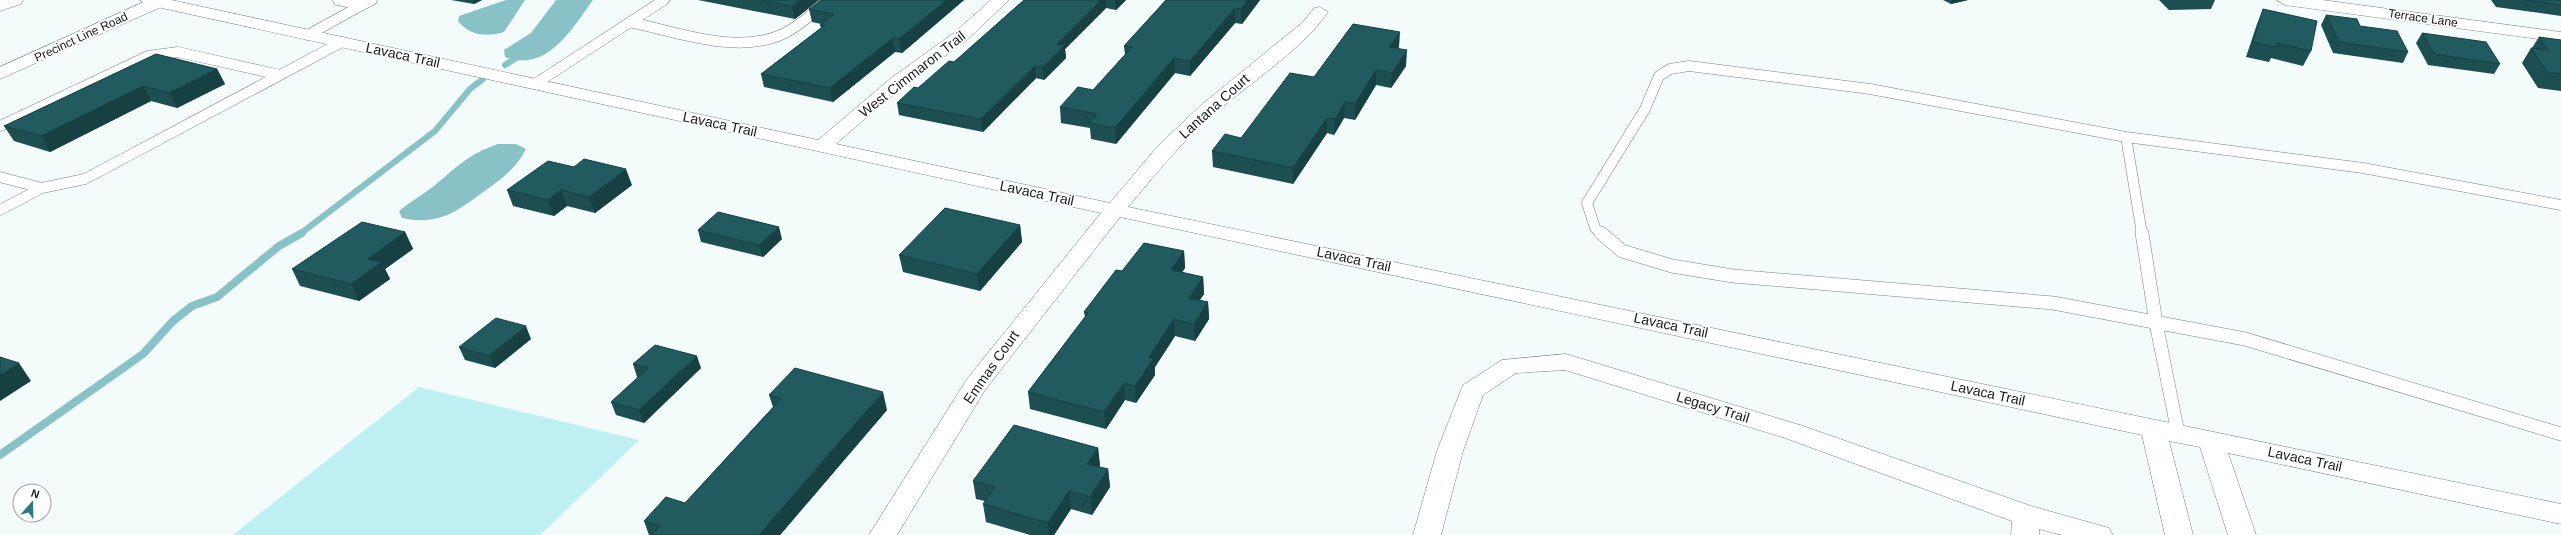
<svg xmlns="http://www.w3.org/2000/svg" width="2561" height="535" font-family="Arial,sans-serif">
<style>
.green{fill:#bdeff3}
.water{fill:#88c2c6}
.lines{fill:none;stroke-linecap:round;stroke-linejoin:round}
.stream-far1{stroke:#88c2c6;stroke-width:6}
.stream{stroke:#88c2c6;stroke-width:8}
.lane-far1-casing{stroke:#7c8383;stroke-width:11}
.lane-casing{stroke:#7c8383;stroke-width:14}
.street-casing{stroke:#7c8383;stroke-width:1}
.primary-casing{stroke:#7c8383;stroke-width:1}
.lane-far1{stroke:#fff;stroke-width:10}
.lane{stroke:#fff;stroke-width:13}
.street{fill:#fff;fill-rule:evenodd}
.primary{fill:#fff;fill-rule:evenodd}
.wall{fill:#1c4e52}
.shaded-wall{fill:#174042}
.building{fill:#215b5f;stroke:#174042}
.labels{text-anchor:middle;stroke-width:4;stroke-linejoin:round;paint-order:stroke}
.far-street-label{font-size:12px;fill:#181a1a;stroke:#fff}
.street-label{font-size:14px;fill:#181a1a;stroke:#fff}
</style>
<rect width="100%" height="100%" fill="#f3fbfb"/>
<!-- green -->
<path class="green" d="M419,387l220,53 -99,95h-307z"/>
<!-- water -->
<path class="water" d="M506,0h19l-21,32c-18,5 -34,4 -46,-11l1,-5z
M556,0h37c-21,29 -46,73 -88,57l-1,-7 27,-17z
M498,144h18l10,5c-10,19 -23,29 -40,41 -29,21 -46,36 -84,28l-3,-7c11,-9 23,-16 35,-25 24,-20 33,-31 64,-42z"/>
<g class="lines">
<!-- stream-far1 -->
<path class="stream-far1" d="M505,65l16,-10
M300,234l135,-103 35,-42 13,-10"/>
<!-- stream -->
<path class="stream" d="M0,455l143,-101 30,-33 19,-15 25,-9 62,-51 23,-13"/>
<defs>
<path id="lane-far1" d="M338,0l24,5 10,-5
M630,22c47,10 109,34 155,11 16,-8 30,-22 44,-33
M308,35l54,-30
M535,84l129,-84
M0,126l148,-70 30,-4 102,23
M2126,137l16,97
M0,177l42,11
M0,210l42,-22 43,-9 257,-137
M1602,234l-7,-6 -8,-25 58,-94 14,-33 11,-7 19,-3 181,23 256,48 237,31 198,37"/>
<path id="lane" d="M1601,233l21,18 50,15 61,10 320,27 192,36 316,95
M2142,233l14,90 22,110"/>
<path id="street" d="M0,0h23l-2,4 -21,7z
M140,0h31l647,140 72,-61 65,-47 36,-32h18l-42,40 -65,47 -66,57 274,59 47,-56 43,-41 103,-84 11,-14 6,-1 8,5c-24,36 -79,72 -113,101 -33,28 -59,61 -87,94l1433,297v20l-333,-71 28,82h-28l-28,-88 -31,-6 24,94h-28l-23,-100 -1022,-218 -135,173 -88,145h-28l98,-156 134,-166 -953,-208z
M2277,0h45l239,32v10l-276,-37z
M1566,354l237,72 228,80 78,22 4,7h-51l-23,-6v6h-28l1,-14 -227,-83 -220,-68 -49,3 -33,22 -20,56 -22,84h-28l24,-84 26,-66 39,-25z"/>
<path id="primary" d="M148,0h22l-2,4 -168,75v-12z"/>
</defs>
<!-- lane-far1 casing -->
<use href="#lane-far1" class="lane-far1-casing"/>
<!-- lane casing -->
<use href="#lane" class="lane-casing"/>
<!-- street casing -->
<use href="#street" class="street-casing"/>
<!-- primary casing -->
<use href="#primary" class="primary-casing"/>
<!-- lane-far1 -->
<use href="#lane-far1" class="lane-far1"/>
<!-- lane -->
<use href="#lane" class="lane"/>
<!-- street -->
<use href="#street" class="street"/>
<!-- primary -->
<use href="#primary" class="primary"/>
</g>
<!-- wall -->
<path class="wall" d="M451,0h31l-8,4z
M698,0h121l-24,19z
M964,0l-62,53 -7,-1 -62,50 -69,-15 -3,-13 60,-46 -1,-3 1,-1 -9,-2 -3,-13z
M1024,0h102l-10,10 -10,-2 -41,41 1,9 -22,22 -8,-2 -53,54 -84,-17 -2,-12 57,-41z
M1166,0h94l-18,24 -7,-1 -45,53 -15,-3 -59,71 -25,-5 -1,-11 -29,-5 -1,-16 33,-17 32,-35 -1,-9z
M1943,0h25l-17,4z
M2159,0h56l-4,9 -42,1z
M2491,0h70v16l-65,-9z
M2263,9l48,42 -8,15 -32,-8 -2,4 -23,-5 11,-33z
M2326,15l34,11 48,26 -5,11 -70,-10 -12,-28z
M2422,33l78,31 -6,10 -66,-9 -12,-22z
M2539,37l22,3v51l-23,-3 -16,-25 9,-15h1z
M1399,47l-1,2 8,17 -15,22 -15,-3 -21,35 -11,-2 -10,17 -7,-2 -34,51 -80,-17 -1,-16 29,-13z
M156,54l61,15 8,15 -48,24 -26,-7 -101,51 -36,-11 -10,-15z
M632,185l-37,28 -28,-7 -13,10 -41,-10 -6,-16z
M1020,225l2,17 -42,49 -77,-19 -4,-17z
M698,230l84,9 -19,18 -62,-15z
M405,232l8,17 -28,20 5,10 -31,22 -59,-15 -8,-17z
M1184,251l1,17 -3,4 21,5 1,17 -5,6 9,2 1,17 -14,22 -20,-5 -20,31v8l-19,28 -11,-3 -19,29 -76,-20 -2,-17 57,-75 -1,-5 38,-41z
M531,339l-36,29 -30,-8 -6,-13z
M633,364l68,4 -57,55 -28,-8 -5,-13 28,-25h-2z
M769,395l118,15 -107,125h-131l-5,-14 41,-18 88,-96z
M1098,448l2,18 -1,1 9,2 2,18 -18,28 -21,-6 -17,26h-24l-44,-13 -3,-18 2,-3 -9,-2 -3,-18z"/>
<!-- shaded-wall -->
<path class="shaded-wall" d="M473,0h9l-8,4z
M800,0h19l-24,19 -3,-13z
M947,0h17l-62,53 -3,-14z
M1101,0h5v8l-41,41 1,9 -22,22 -1,-13 14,-23z
M1115,0h11l-10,10z
M1248,0h12l-18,24 -1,-15z
M1952,0h16l-17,4z
M1235,8v15l-45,53v-15z
M1400,32l-1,15 -11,15 1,-15z
M893,38l2,14 -62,50 -3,-14z
M1407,50l-1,16 -15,22 1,-15z
M1174,58l1,15 -59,71 -1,-16z
M1035,66l1,12 -53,54 -2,-13z
M217,69l8,15 -48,24 -8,-15z
M1376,70v15l-21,35v-16z
M143,86l8,15 -101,51 -9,-16z
M1345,102l-1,16 -10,17 1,-16z
M1327,118v15l-34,51v-16z
M626,169l6,16 -37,28 -6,-16z
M561,190l6,16 -13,10 -6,-16z
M1020,225l2,17 -42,49 -3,-17z
M779,227l3,12 -19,18 -4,-12z
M405,232l8,17 -28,20 5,10 -31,22 -8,-17 17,-25z
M1184,251l1,17 -13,19 -1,-17z
M1203,277l1,17 -14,21 -1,-17z
M1208,302l1,17 -14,22 -1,-17z
M1174,319l1,17 -20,31v8l-19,28 -1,-17 14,-29z
M526,326l5,13 -36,29 -6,-12z
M697,356l4,12 -57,55 -5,-13z
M19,363l12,18 -31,20v-26z
M1124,383l1,17 -19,29 -2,-17z
M883,392l4,18 -107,125h-21z
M1098,448l2,18 -11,16 -2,-18z
M1108,469l2,18 -18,28 -2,-18z
M1069,491l2,18 -17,26h-5l-1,-12z"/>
<!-- building -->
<path class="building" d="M761,0h39l-8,6z
M821,0h126l-48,39 -6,-1 -63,50 -69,-14 64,-49h-5l14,-11 -25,-5z
M1024,0h77l-44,44 8,1 -22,22 -8,-1 -54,53 -84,-16 17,-16 4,1 31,-27 5,1z
M1166,0h82l-7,9 -6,-1 -45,53 -16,-3 -59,70 -26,-5 8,-9 -37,-7 18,-20 15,3 39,-43 -8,-1z
M2525,0h36v5z
M2263,9l54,12 -6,30 -34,-8 -1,4 -23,-5z
M2326,15l31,4 3,7 37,5 11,21 -69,-10z
M1353,24l47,8 -11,15 18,3 -15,23 -16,-3 -21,34 -10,-2 -10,17 -8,-1 -34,50 -81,-17 13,-17 16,4 49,-65 24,4z
M2422,33l64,9 14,22 -66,-10z
M2539,37l22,3v34l-14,-2 -16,-24 17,2z
M156,54l61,15 -48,24 -26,-7 -102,50 -37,-10z
M584,159l42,10 -37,28 -28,-7 -13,10 -41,-10 41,-29 26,6z
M945,208l75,17 -43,49 -78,-19z
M718,212l61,15 -20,18 -61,-15z
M362,222l43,10 -37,27 14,3 -31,22 -59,-15z
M1144,243l40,8 -13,19 32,7 -14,21 19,4 -14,22 -20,-5 -25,38 5,1 -19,28 -11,-3 -20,29 -76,-20 60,-79 -4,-1 32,-42 6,1z
M496,318l30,8 -37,30 -30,-9z
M655,345l42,11 -58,54 -28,-8 37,-34 -15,-4z
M0,357l19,6 -19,12z
M795,368l88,24 -124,143h-108l9,-9 -16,-5 22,-24 19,6 96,-104 -12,-4z
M1014,425l84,23 -11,16 21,5 -18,28 -21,-6 -21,32 -65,-19 12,-17 -22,-6z"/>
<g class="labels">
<!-- far-street labels -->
<g class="far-street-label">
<text transform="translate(2423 18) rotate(8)" y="4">Terrace Lane</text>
<text transform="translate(81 37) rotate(-25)" y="4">Precinct Line Road</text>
</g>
<!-- street labels -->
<g class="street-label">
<text transform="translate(403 55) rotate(12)" y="5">Lavaca Trail</text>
<text transform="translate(912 74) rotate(-38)" y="5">West Cimmaron Trail</text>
<text transform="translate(1214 106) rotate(-42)" y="5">Lantana Court</text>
<text transform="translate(720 124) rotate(12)" y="5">Lavaca Trail</text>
<text transform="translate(1037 193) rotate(12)" y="5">Lavaca Trail</text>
<text transform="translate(1354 259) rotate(12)" y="5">Lavaca Trail</text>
<text transform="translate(1671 325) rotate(12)" y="5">Lavaca Trail</text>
<text transform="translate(991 367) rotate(-55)" y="5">Emmas Court</text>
<text transform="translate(1988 393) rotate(12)" y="5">Lavaca Trail</text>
<text transform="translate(1713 407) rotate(17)" y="5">Legacy Trail</text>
<text transform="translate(2305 459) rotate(12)" y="5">Lavaca Trail</text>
</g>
</g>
<!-- north arrow -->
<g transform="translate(32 503) rotate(20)"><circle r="19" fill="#ffffff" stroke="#a3a3a3"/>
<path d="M0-3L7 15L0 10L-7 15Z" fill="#2e787d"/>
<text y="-6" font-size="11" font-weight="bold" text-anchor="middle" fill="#181a1a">N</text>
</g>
</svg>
